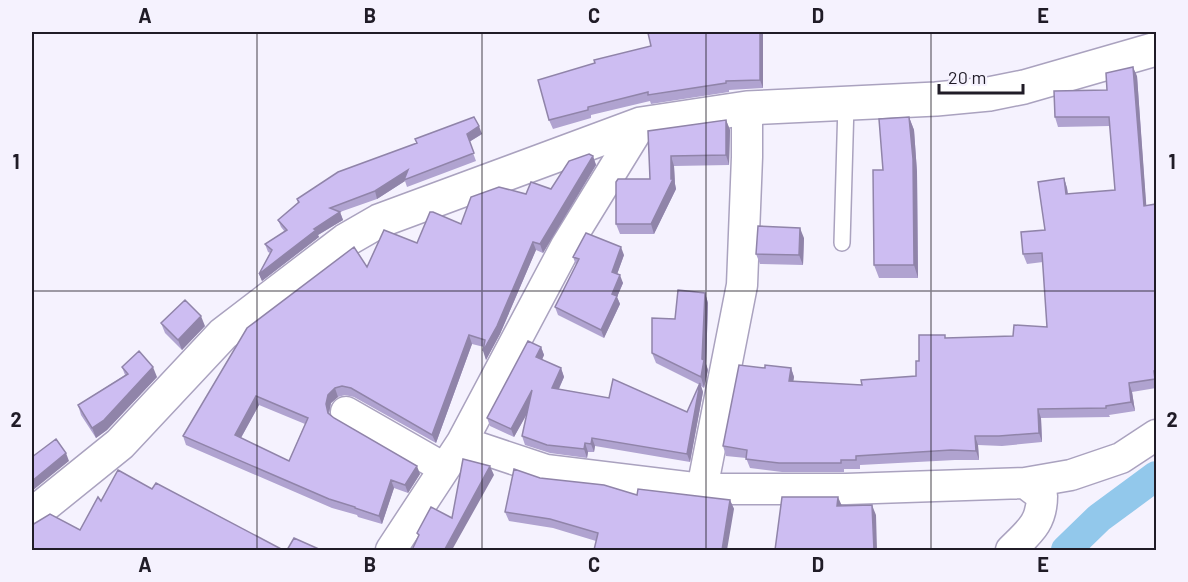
<svg xmlns="http://www.w3.org/2000/svg" width="1188" height="582" font-family="Barlow,sans-serif">
<style>
.lines{fill:none;stroke-linecap:round;stroke-linejoin:round}
.canal{stroke:#92c8eb;stroke-width:30}
.service-casing{stroke:#aaa2bf;stroke-width:18}
.minor-casing{stroke:#aaa2bf;stroke-width:33}
.tertiary-casing{stroke:#aaa2bf;stroke-width:36}
.service{stroke:#fff;stroke-width:15}
.minor{stroke:#fff;stroke-width:30}
.tertiary{stroke:#fff;stroke-width:33}
.wall{fill:#b0a3d0;fill-rule:evenodd}
.shaded-wall{fill:#9084a9}
.building{fill:#cdbdf2;stroke:#9084a9;stroke-width:1.5;fill-rule:evenodd}
.grid{fill:none;stroke:#201c27;stroke-width:1.5;stroke-opacity:0.55}
.neatline{fill:none;stroke:#201c27;stroke-width:2}
.grid-label{font-size:20px;text-anchor:middle;font-weight:bold;fill:#201c27}
</style>
<rect width="100%" height="100%" fill="#f5f2fe"/>
<g class="lines">
<!-- canal -->
<path class="canal" d="M1066,550l33,-32 57,-42"/>
<defs>
<path id="service" d="M842,243l4,-139"/>
<path id="minor" d="M346,412l98,56
M462,442l84,28 156,19h144l179,-6 46,-8 50,-17 35,-23
M702,489l40,-204 5,-128v-49
M391,550l71,-108 104,-196 75,-122
M1011,550c18,-18 31,-27 31,-54l-17,-13"/>
<path id="tertiary" d="M32,515l88,-71 103,-110 123,-94 33,-19 262,-97 106,-16 189,-9 53,-5 35,-7 132,-38"/>
</defs>
<!-- service casing -->
<use href="#service" class="service-casing"/>
<!-- minor casing -->
<use href="#minor" class="minor-casing"/>
<!-- tertiary casing -->
<use href="#tertiary" class="tertiary-casing"/>
<!-- service -->
<use href="#service" class="service"/>
<!-- minor -->
<use href="#minor" class="minor"/>
<!-- tertiary -->
<use href="#tertiary" class="tertiary"/>
</g>
<!-- wall -->
<path class="wall" d="M763,32v56l-34,2v2l-78,12 -1,-3 -59,14v3l-38,11 -4,-9z
M1137,76l9,130 10,-2v184l-24,4 3,19 -26,4 1,2 -69,1 1,24 -40,4 -24,-1 1,15h-24l-95,5v4h-16v3h-62l-32,-4 -4,-10 -20,-2 -3,-10 42,-78h26l3,9 -1,4 69,4 54,-9 3,-15 27,-23 67,-2 34,-9 -4,-65 -16,2 -4,-10 22,-24 19,-52 3,10 1,6 47,-4 -5,-64 -52,1 -3,-10 52,-27z
M909,117l5,13 3,42 1,106h-39l-5,-13 9,-95z
M726,120l4,10 -1,35 -55,1 1,18 1,5 -22,45h-34l-4,-10 34,-45 -2,-48z
M482,134l-13,8 7,19 -69,26 -2,-6 -28,18 -37,13 3,8 -25,15 1,2 -57,44 -3,-7 11,-21 -2,-1 -3,-8 20,-12 -4,-5 -3,-7 20,-17 -1,-4z
M593,156l3,9 -53,88 -7,-3 -36,84 -14,26 -2,-13 -12,-3 -36,99 -82,-46 -9,-2 -7,2 -7,6 -2,10 5,5 86,56 -12,19 -14,-5 -12,36 -24,-7 -1,-2 -25,-7 -146,-63 -3,-9 184,-169 50,-24 109,-49 25,-5zM259,405l46,19 -16,37 -48,-23z
M804,238l-1,27 -43,-1 -4,-10z
M624,255l-7,19 6,9 -6,14 3,7 -16,34 -46,-23 -3,-8 21,-42 -3,-8z
M705,293l3,10 -2,61 2,6 -4,18 -3,-2 2,6 -13,70 -95,-16 -1,6h-6l-1,6 -37,-5 -25,-8 -3,-9 5,-22 -13,23 -24,-11 -3,-8 54,-71 3,8 -2,5 19,8 3,9 -5,12 128,23 13,-27 -44,-22 -4,-10 23,-34z
M161,323l44,3 -23,24 -17,-17z
M122,367l35,10 -50,53 -11,8 -15,-23 -3,-10 47,-30z
M540,478l97,17 93,5 4,9 -138,32 -43,-13 -44,-7 -4,-9z"/>
<!-- shaded-wall -->
<path class="shaded-wall" d="M760,32h3v56l-3,-8z
M1133,67l4,9 10,139 -3,-9z
M909,117l5,13 3,42 1,106 -4,-13z
M726,120l4,10 -1,35 -3,-10z
M479,126l3,8 -13,8 -2,-8z
M593,156l3,9 -53,88 -3,-9z
M671,156l3,10 1,18 1,5 -22,45 -3,-10 20,-45z
M408,170l-4,10 1,1 -28,18 -2,-8z
M1064,178l3,10 2,16 -3,-10z
M340,212l3,8 -25,15 1,2 -57,44 -3,-7 55,-45z
M800,228l4,10 -1,27 -4,-10z
M533,242l3,8 -36,84 -14,26 -3,-9z
M621,247l3,8 -9,25 -3,-8z
M620,275l3,8 -6,14 3,7 -16,34 -3,-8 11,-36z
M705,293l3,10 -2,61 2,6 -4,18 -3,-11z
M201,316l4,10 -23,24 -4,-10z
M469,335l3,9 -36,99 -4,-8z
M541,347l3,8 -5,11 -3,-9z
M153,367l4,10 -50,53 -11,8 -4,-10z
M561,368l3,9 -9,20 -3,-9z
M791,368l3,9 -2,13 -3,-9z
M700,383l3,9 -13,70 -3,-8z
M1129,383l3,9 3,19 -4,-9z
M335,388l3,9 -7,6 -2,10 -3,-9 2,-9z
M532,390l3,9 -21,38 -3,-8z
M256,396l3,9 -21,38 -3,-8z
M1038,409l3,9 1,24 -3,-9z
M975,436l3,9 1,15 -3,-9z
M592,438l3,8 -1,6 -3,-8z
M585,443l3,9 -1,6 -3,-9z
M66,453l3,8 -37,30v-10z
M417,466l3,8 -12,19 -3,-8z
M490,466l4,9 -42,75h-6l-1,-1z
M391,480l3,8 -12,36 -3,-8z
M838,497l4,9h-5z
M730,500l4,9 -7,41h-5z
M872,505l4,10 1,35h-3z"/>
<!-- building -->
<path class="building" d="M653,32h107v48l-34,1v2l-78,12v-3l-60,15v3l-39,10 -11,-40 57,-17 -1,-3 57,-14 -3,-13z
M1133,67l11,139 12,-2v167h-2l1,8 -26,4 2,19 -25,4v2l-68,1 1,24 -40,3h-24l1,15 -25,-1 -95,6v4h-15v3h-62l-33,-4 1,-9 -24,-4 16,-81 26,3v-3l26,3 -2,13 73,4 -1,-5 55,-4v-15h3v-26h26v3l68,-2 1,-11 33,2 -5,-74 -19,1 -2,-22 24,-2 -7,-48 26,-4 2,16 49,-4 -6,-73h-54l-1,-26 53,-1 -1,-17z
M474,117l5,9 -12,8 7,19 -70,27 4,-10 -33,21 -45,17 10,4 -26,17 2,1 -57,44 13,-24 -7,-6 22,-14 -9,-10 21,-18 -2,-3 41,-27 79,-29 -2,-4z
M909,117l4,42 1,106h-40l-1,-95h10l-4,-51z
M726,120v35l-55,1v23h2l-22,45h-35v-42l2,-3h32l-2,-48z
M589,154l4,2 -53,88 -7,-2 -36,84 -14,25 2,-11 -16,-5 -37,100 -81,-47 -9,-2 -7,2 -7,7 -2,9 2,9 6,5 83,48 -12,19 -14,-5 -12,36 -24,-8v-1l-26,-8 -146,-63 64,-108 107,-81 13,20 17,-37 33,13 13,-31h3l28,12 10,-27 28,-10 27,7 5,-12 20,7 18,-28zM256,396l52,22 -19,43 -54,-26z
M758,226l42,2 -1,27 -43,-1z
M586,233l35,14 -9,25 8,3 -8,19 5,2 -16,34 -46,-23 24,-48 -6,-2z
M678,290l27,3 -3,66 2,1 -3,17 -49,-24v-35l23,1z
M185,300l16,16 -23,24 -17,-17z
M528,341l13,6 -5,10 25,11 -9,20 57,10 4,-19 74,33 13,-29 -13,71 -95,-16 -1,6 -6,-1 -1,6 -37,-4 -25,-9 10,-46 -21,39 -24,-11z
M139,351l14,16 -49,53 -12,8 -14,-23 50,-31 -6,-7z
M56,439l10,14 -34,28v-24z
M463,459l27,7 -45,83 4,1h-37l7,-15 -2,-2 14,-26 21,11z
M514,469l26,9 64,7 33,10 1,-6 92,11 -8,50h-128l4,-17 -48,-14 -45,-7z
M118,470l34,19 4,-6 127,67h-251v-25l18,-11 30,16 18,-33 3,4z
M782,497h56l-1,9 35,-1 2,45h-99z
M294,538l27,12h-34z"/>
<!-- grid -->
<path class="grid" d="M257,32v518M482,32v518M706,32v518M931,32v518M32,291h1124"/>
<!-- border -->
<rect width="1188" height="582" fill="none" stroke="#f5f2fe" stroke-width="66"/>
<!-- scale -->
<path d="M939 84v9h84v-9" fill="none" stroke="#201c27" stroke-width="3"/>
<text x="948" y="84" font-size="18" fill="#201c27" stroke="#f5f2fe" stroke-width="4.5" paint-order="stroke">20 m</text>
<rect x="33" y="33" width="1122" height="516" class="neatline"/>
<g class="grid-label">
<text x="145" y="23">A</text>
<text x="370" y="23">B</text>
<text x="594" y="23">C</text>
<text x="818" y="23">D</text>
<text x="1043" y="23">E</text>
<text x="16" y="169">1</text>
<text x="1172" y="169">1</text>
<text x="16" y="427">2</text>
<text x="1172" y="427">2</text>
<text x="145" y="572">A</text>
<text x="370" y="572">B</text>
<text x="594" y="572">C</text>
<text x="818" y="572">D</text>
<text x="1043" y="572">E</text>
</g>
</svg>
